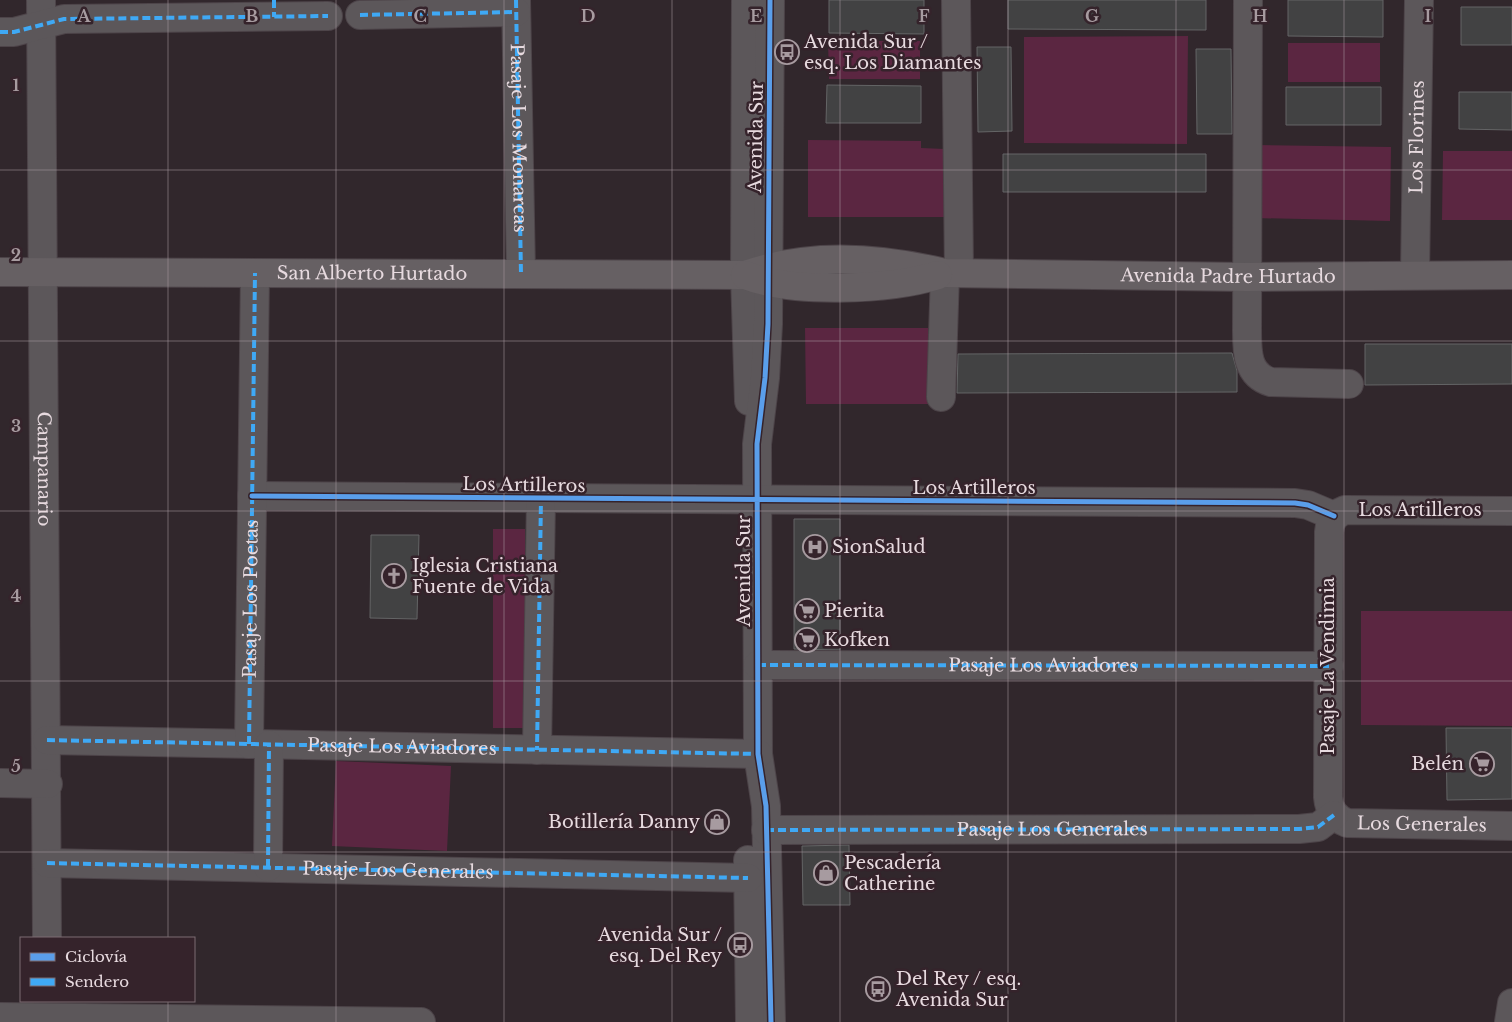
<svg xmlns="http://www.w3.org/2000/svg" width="1512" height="1022" font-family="'Libre Baskerville',serif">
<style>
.green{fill:#5b2641}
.building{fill:#424243;stroke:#646566}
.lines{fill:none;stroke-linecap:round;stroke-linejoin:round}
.minor-casing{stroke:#4d4449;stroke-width:30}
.major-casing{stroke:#4d4449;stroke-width:30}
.minor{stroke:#5c575a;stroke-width:28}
.major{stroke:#666063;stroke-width:28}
.quiet{stroke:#3fa9f5;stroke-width:4;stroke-dasharray:8 4;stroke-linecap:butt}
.cycleway-casing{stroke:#35232b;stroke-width:8}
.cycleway{stroke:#5a9eea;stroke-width:5}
.grid{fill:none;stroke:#a79ba0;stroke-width:1;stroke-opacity:0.55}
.labels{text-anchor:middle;stroke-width:5;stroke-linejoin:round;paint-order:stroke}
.poi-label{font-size:18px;fill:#e7dadf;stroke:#35232b;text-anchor:start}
.street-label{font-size:18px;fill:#e7dadf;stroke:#35232b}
.grid-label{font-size:16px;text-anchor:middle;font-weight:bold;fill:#a79ba0;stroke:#35232b;stroke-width:5;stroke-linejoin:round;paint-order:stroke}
</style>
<rect width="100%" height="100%" fill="#31272c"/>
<!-- green -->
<path class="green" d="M1188,36l-1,108 -163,-1v-106z
M828,41h92v38h-91z
M1380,43v39h-92v-39z
M808,140l113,1v7l24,1v68h-137z
M1256,145l135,2 -1,74 -136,-3z
M1443,151h69v69h-70z
M805,328h123v76h-122z
M493,529h32v199h-32z
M1361,611h151v115l-151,-1z
M336,761l115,5 -4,85 -115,-5z"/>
<!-- building -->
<path class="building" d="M829,0h95v34l-95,-1z
M1008,0h198v30l-198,-1z
M1288,0h95v37l-95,-1z
M1461,7h51v38h-51z
M977,47h34l1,84 -34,1z
M1196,49h35l1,85h-35z
M827,85l94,1v37h-95z
M1286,87h95v38h-95z
M1459,92h53v38l-53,-1z
M1003,154h203v38h-203z
M1365,344h147v40l-147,1z
M1232,353l5,18v21l-280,1 1,-39z
M794,519h46v131l-46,-1z
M371,535h48l-2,84 -47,-1z
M1446,728h66v71l-65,1z
M849,845l1,60h-47l-1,-59z"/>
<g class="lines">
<defs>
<g id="minor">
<path id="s1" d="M41,0l6,938"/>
<path id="s2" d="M516,0l5,274"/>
<path d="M746,0l-1,275 4,126"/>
<path d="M770,0l-2,324 -3,54 -8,66 1,310 8,52 5,216"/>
<path d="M956,0l3,273"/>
<path d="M1248,0l-1,331c0,21 0,44 24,51l78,2"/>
<path d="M360,15l156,-3"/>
<path d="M0,32h14l50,-13 264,-3"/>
<path id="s3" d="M1415,275l4,-275"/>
<path d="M941,397l4,-124"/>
<path d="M252,496l1043,7 13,2 26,11"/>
<path id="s4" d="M1512,511l-167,-1c-10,4 -15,10 -16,22l-1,265c1,13 7,21 19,26l165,3"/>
<path id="s5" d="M758,665l571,1"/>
<path id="s6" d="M47,740l711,14"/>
<path id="s7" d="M249,744l6,-471"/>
<path d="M537,750l4,-251"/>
<path d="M0,783l48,1"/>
<path id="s8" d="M766,830l533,-1 19,-2 16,-12"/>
<path d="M748,860l2,162"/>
<path id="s9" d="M47,863l701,15"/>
<path d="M268,867l1,-122"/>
<path d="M0,1017l421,5"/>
<path d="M1509,1022l3,-19"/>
</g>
<g id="major">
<path id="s10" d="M0,272l745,3c65,-23 134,-18 200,-2l302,4 265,-2"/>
<path d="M745,275c48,19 144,15 193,0"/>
</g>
</defs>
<!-- minor casing -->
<use href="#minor" class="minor-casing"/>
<!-- major casing -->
<use href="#major" class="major-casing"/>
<!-- minor -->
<use href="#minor" class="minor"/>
<!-- major -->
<use href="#major" class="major"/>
<!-- quiet -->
<path class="quiet" d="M274,0v17
M516,0l5,274
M360,15l156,-3
M0,32h14l50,-13 264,-3
M536,499h5l-4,251
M758,665l571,1
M47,740l711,14
M249,744l6,-471
M766,830l533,-1 19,-2 16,-12
M47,863l701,15
M268,867l1,-122"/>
<defs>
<path id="cycleway" d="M770,0l-2,324 -3,54 -8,66 1,310 8,52 5,216
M252,496l1043,7 13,2 26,11"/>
</defs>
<!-- cycleway casing -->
<use href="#cycleway" class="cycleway-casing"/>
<!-- cycleway -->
<use href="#cycleway" class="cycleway"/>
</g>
<!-- grid -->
<path class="grid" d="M168,0v938M336,0v1022M504,0v1022M672,0v1022M840,0v1022M1008,0v1022M1176,0v1022M1344,0v1022M0,170h1512M0,341h1512M0,511h1512M0,681h1512M0,852h1512M168,1001v21"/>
<!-- icons -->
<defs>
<symbol id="bus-ring" viewBox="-11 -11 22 22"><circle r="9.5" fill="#35232b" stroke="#a79ba0" stroke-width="1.5"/><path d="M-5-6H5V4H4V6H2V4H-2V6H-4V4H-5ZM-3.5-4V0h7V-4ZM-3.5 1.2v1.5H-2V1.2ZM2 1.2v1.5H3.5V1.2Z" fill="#a79ba0"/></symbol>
<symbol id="hospital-ring" viewBox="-11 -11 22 22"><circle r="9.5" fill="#35232b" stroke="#a79ba0" stroke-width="1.5"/><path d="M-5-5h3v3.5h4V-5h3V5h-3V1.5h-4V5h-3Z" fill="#a79ba0"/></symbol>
<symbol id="church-ring" viewBox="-11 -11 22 22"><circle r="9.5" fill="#35232b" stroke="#a79ba0" stroke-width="1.5"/><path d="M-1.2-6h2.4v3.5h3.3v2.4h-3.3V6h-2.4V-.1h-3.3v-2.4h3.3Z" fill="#a79ba0"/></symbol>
<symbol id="supermarket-ring" viewBox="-11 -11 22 22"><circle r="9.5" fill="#35232b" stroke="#a79ba0" stroke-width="1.5"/><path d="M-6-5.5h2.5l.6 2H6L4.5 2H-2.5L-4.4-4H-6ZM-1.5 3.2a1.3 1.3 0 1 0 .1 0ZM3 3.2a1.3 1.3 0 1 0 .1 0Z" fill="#a79ba0"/></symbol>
<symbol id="shop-ring" viewBox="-11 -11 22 22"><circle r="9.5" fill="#35232b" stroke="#a79ba0" stroke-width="1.5"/><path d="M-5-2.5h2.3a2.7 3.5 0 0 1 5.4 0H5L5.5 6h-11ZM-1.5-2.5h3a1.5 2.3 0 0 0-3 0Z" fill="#a79ba0"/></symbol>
</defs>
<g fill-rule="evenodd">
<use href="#bus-ring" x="773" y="38" width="28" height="28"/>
<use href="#hospital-ring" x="801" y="533" width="28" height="28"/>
<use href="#church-ring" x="380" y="562" width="28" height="28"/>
<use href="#supermarket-ring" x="793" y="597" width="28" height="28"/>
<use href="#supermarket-ring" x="793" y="626" width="28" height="28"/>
<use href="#supermarket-ring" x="1468" y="750" width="28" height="28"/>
<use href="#shop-ring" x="703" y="808" width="28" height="28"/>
<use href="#shop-ring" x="812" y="859" width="28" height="28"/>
<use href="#bus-ring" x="726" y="931" width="28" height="28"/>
<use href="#bus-ring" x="864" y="975" width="28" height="28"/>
</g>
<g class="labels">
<!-- poi labels -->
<g class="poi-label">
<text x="804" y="48">Avenida Sur /<tspan x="804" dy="21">esq. Los Diamantes</tspan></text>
<text x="832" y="553">SionSalud</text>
<text x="412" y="572">Iglesia Cristiana<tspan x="412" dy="21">Fuente de Vida</tspan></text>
<text x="824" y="617">Pierita</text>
<text x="824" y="646">Kofken</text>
<text x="1464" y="770" text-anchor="end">Belén</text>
<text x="700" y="828" text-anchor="end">Botillería Danny</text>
<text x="844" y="869">Pescadería<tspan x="844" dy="21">Catherine</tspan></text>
<text x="722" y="941" text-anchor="end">Avenida Sur /<tspan x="722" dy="21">esq. Del Rey</tspan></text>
<text x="896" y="985">Del Rey / esq.<tspan x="896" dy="21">Avenida Sur</tspan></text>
</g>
<!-- street labels -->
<g class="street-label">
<text dy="6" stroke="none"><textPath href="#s2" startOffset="138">Pasaje Los Monarcas</textPath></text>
<text transform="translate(756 137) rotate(-89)" y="6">Avenida Sur</text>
<text dy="6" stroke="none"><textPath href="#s3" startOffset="138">Los Florines</textPath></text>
<text dy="6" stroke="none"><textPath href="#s10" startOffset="372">San Alberto Hurtado</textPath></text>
<text dy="6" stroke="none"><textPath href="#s10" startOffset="1231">Avenida Padre Hurtado</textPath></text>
<text dy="6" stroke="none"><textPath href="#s1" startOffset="469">Campanario</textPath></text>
<text transform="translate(524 485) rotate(1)" y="6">Los Artilleros</text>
<text x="974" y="494">Los Artilleros</text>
<text x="1420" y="516">Los Artilleros</text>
<text transform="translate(744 571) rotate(-90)" y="6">Avenida Sur</text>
<text dy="6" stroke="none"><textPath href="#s7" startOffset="145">Pasaje Los Poetas</textPath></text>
<text dy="6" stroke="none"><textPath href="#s5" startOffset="285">Pasaje Los Aviadores</textPath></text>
<text transform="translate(1328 666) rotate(-90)" y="6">Pasaje La Vendimia</text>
<text dy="6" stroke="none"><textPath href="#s6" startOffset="355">Pasaje Los Aviadores</textPath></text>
<text dy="6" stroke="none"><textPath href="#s4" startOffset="570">Los Generales</textPath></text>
<text dy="6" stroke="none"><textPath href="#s8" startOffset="286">Pasaje Los Generales</textPath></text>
<text dy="6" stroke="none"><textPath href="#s9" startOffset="351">Pasaje Los Generales</textPath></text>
</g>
</g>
<g class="grid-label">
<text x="84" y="22">A</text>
<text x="252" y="22">B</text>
<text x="420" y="22">C</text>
<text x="588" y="22">D</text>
<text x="756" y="22">E</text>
<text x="924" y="22">F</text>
<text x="1092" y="22">G</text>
<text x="1260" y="22">H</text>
<text x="1428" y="22">I</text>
<text x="16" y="91">1</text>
<text x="16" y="261">2</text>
<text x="16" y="432">3</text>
<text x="16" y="602">4</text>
<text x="16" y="772">5</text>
</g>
<!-- legend -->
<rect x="20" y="937" width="175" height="65" fill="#35232b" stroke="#7c6c73"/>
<rect x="30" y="953" width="25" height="8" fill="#5a9eea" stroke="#7c6c73"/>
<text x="65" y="962" font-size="15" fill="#e7dadf">Ciclovía</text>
<rect x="30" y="978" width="25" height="8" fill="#3fa9f5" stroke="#7c6c73"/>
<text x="65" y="987" font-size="15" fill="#e7dadf">Sendero</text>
</svg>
